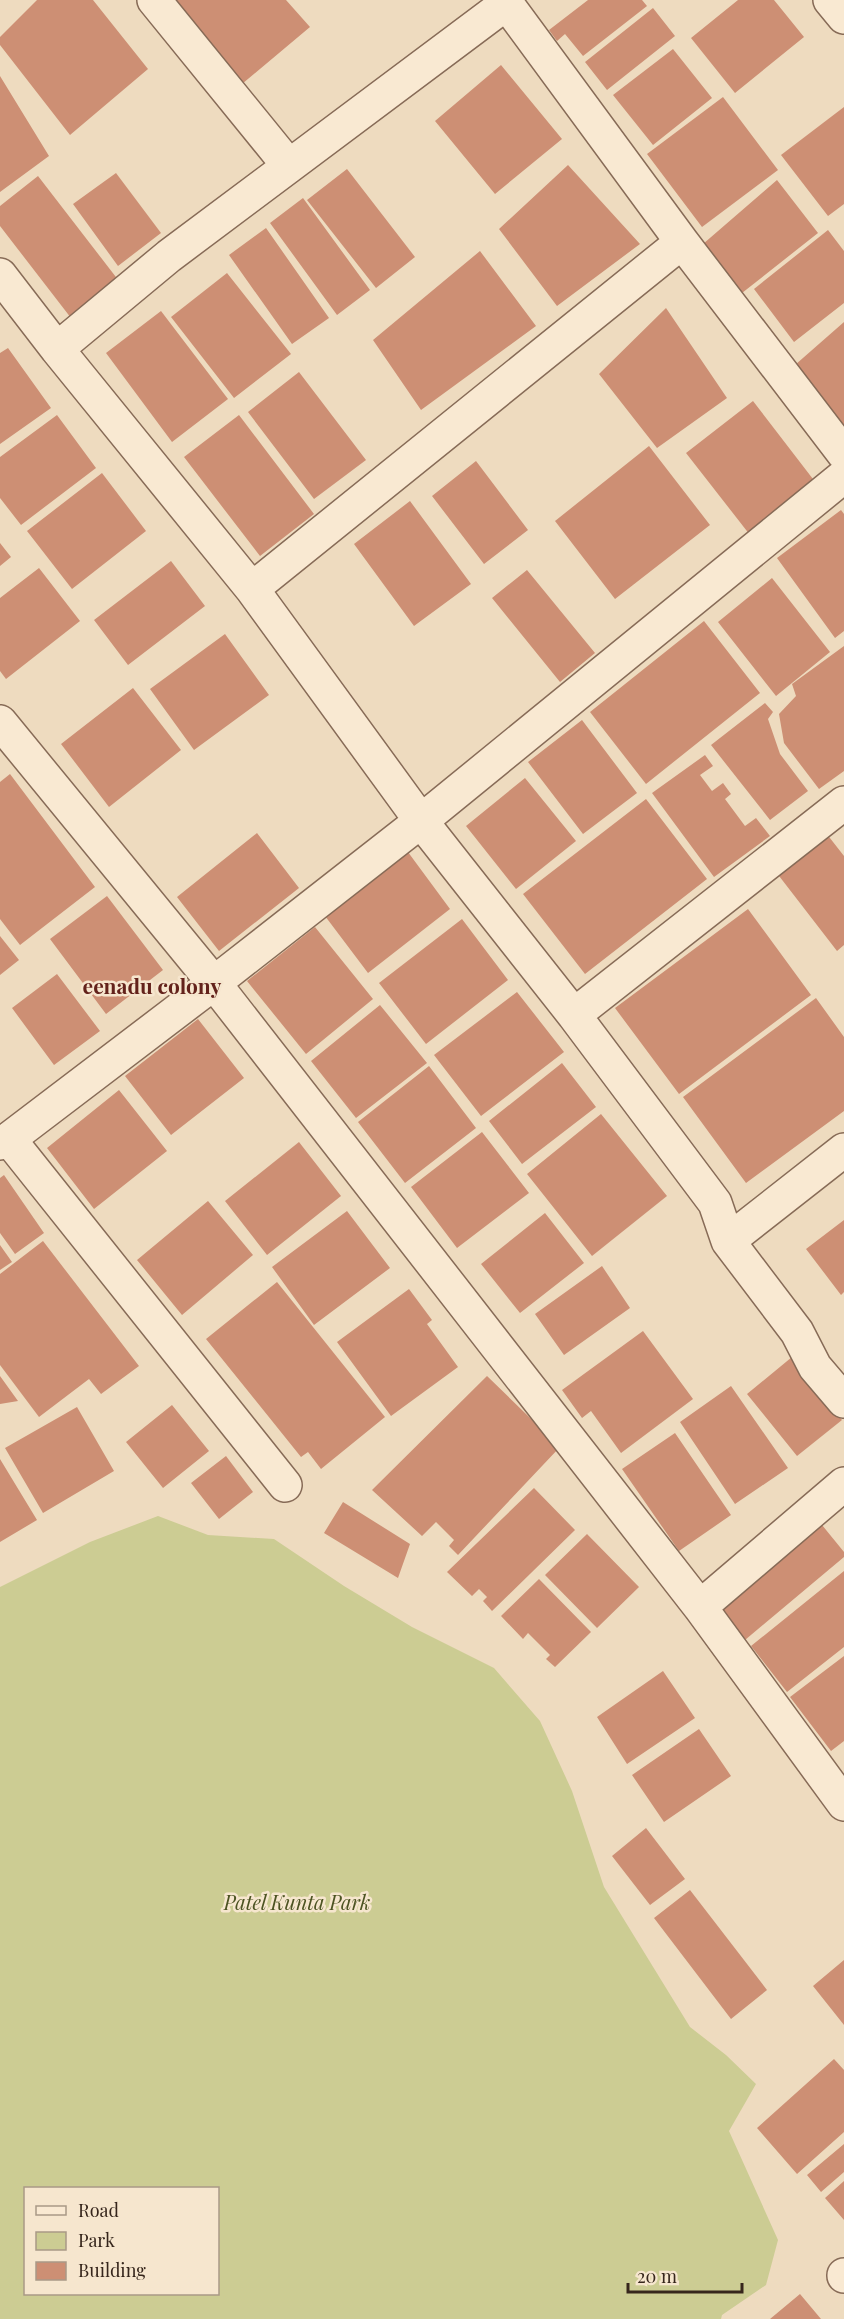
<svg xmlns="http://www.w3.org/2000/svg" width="844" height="2319" font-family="'Playfair Display',serif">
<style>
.green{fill:#cccc93;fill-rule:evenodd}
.building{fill:#cd8f74}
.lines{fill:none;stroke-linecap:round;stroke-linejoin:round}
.minor-casing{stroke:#876b57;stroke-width:36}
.minor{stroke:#f9e9d2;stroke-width:33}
.labels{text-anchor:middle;stroke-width:5;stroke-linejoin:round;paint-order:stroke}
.park-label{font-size:20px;font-style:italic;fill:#4c5322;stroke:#f6e6ce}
.neighbourhood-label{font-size:21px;font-weight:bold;fill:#63221b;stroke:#f6e6ce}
</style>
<rect width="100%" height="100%" fill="#eedbbf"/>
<!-- green -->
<path class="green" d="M158,1516l50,19 66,4 70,47 68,41 82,41 46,53 32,70 32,96 86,140 36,28 30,29 -27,47 49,109 -12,45 -44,30 -1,4h-721v-732l90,-45zM26,2188h192v106h-192z"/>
<!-- building -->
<path class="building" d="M37,0h56l55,69 -78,66 -70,-90v-8z
M163,0h123l24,27 -74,62z
M588,0h54l5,6 -64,50 -18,-22 -8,7 -8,-11z
M738,0h36l30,37 -69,56 -44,-55z
M653,8l22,28 -68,54 -22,-28z
M673,49l39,49 -59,47 -40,-50z
M501,65l61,74 -67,55 -60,-73z
M0,76l49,80 -49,36z
M723,97l55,73 -76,57 -55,-73z
M844,107v97l-16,12 -47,-61z
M568,165l72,79 -83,62 -58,-77z
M347,169l68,88 -39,31 -69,-88z
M116,173l45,60 -43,33 -45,-62z
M38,176l81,105 -48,37 -71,-92v-20z
M777,180l41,53 -76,60 -39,-49z
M303,198l67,92 -33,25 -67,-92z
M266,228l63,90 -37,26 -63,-89z
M828,230l16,21v52l-50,39 -40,-53z
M480,251l56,75 -115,84 -48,-70z
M227,273l64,81 -57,44 -63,-81z
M666,308l61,90 -70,50 -58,-74z
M161,311l67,88 -56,43 -66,-89z
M844,322v119l-57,-69z
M8,348l43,60 -51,36v-91z
M299,372l67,88 -52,39 -66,-87z
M753,401l63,82 -66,52 -64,-82z
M57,415l39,53 -75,57 -21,-27v-41z
M239,415l75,99 -54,42 -76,-99z
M649,446l61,79 -95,74 -60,-78z
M476,461l52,69 -44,34 -52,-68z
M102,473l44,58 -74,58 -45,-58z
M410,501l61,83 -57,42 -60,-82z
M841,510l3,4v117l-9,7 -58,-80z
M0,543l11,14 -11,9z
M171,561l34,45 -77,59 -34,-45z
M39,568l41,53 -74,58 -6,-8v-73z
M527,570l68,83 -35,29 -68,-84z
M772,578l58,74 -54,44 -58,-74z
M704,621l56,72 -114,91 -56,-72z
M225,634l44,61 -75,55 -44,-61z
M844,646v125l-25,18 -35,-46 -5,-29 17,-18 -4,-12z
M133,688l48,62 -72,57 -48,-63z
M765,703l8,9 -5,7 12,35 28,37 -38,29 -59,-75z
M582,720l55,73 -54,41 -55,-72z
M705,755l8,11 -13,9 12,16 11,-8 8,11 -6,5 20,27 11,-8 14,18 -56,41 -62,-84z
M10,774l85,113 -75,58 -20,-26v-137z
M525,778l51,63 -60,48 -50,-63z
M646,799l61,80 -122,95 -62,-80z
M257,833l42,55 -80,63 -42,-54z
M826,833l18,23v89l-7,6 -61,-79z
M405,848l45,61 -82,64 -46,-61z
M107,896l56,74 -57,44 -56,-75z
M748,909l63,86 -132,99 -64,-86z
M462,919l46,61 -82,64 -47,-61z
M315,927l58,72 -67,55 -59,-73z
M0,936l19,24 -19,15z
M57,974l43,57 -46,34 -42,-57z
M517,992l47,60 -83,64 -47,-61z
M816,998l28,39v74l-98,72 -63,-86z
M380,1005l47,58 -71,55 -45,-57z
M198,1019l46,59 -73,57 -46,-59z
M562,1063l34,44 -74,57 -33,-43z
M429,1066l47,62 -71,55 -47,-61z
M119,1090l48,61 -73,58 -47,-61z
M601,1114l66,82 -75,60 -65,-82z
M482,1132l47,61 -72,55 -46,-61z
M299,1142l42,54 -74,59 -42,-54z
M4,1175l40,58 -29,21 -15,-21v-55z
M208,1201l45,54 -71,60 -45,-55z
M347,1211l43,57 -76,57 -42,-58z
M545,1213l39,50 -64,50 -39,-49z
M844,1220v72l-3,3 -35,-46z
M43,1241l96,125 -38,28 -12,-15 -50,38 -39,-52v-91z
M0,1245l12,17 -12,8z
M602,1266l28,42 -66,47 -29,-41z
M277,1282l108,135 -64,52 -13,-17 -7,5 -95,-118z
M409,1289l23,31 -5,4 31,43 -67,49 -54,-74z
M643,1331l50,68 -72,54 -30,-42 -9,7 -20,-28z
M792,1357l50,63 -45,36 -50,-62z
M0,1376l18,25 -18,3z
M487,1376l73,71 -102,108 -9,-9 5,-6 -18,-18 -14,14 -50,-46z
M731,1386l57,82 -53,36 -55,-82z
M172,1405l37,46 -46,37 -37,-46z
M77,1407l37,64 -71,42 -38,-65z
M675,1433l56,82 -52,36 -57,-82z
M226,1456l27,36 -34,27 -28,-36z
M0,1459l37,61 -37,22z
M534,1488l41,42 -83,81 -9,-10 4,-4 -8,-8 -7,7 -25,-24z
M343,1502l67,42 -12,34 -74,-45z
M822,1525l22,27v5l-99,83 -25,-30z
M587,1534l52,53 -42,41 -52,-53z
M844,1571v76l-57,45 -36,-46z
M539,1579l52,53 -36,35 -9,-8 4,-4 -22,-22 -5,6 -22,-23z
M844,1656v85l-13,10 -41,-54z
M663,1671l32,47 -68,46 -30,-47z
M699,1729l32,47 -67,46 -32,-47z
M646,1828l39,51 -35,26 -38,-49z
M690,1890l77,100 -36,29 -77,-101z
M844,1960v65l-31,-39z
M834,2059l10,11v62l-47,42 -40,-46z
M844,2144v28l-23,20 -14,-17z
M844,2181v39l-19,-22z
M800,2294l21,25h-51z"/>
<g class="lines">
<defs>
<path id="minor" d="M154,0l135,166
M504,0l178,242 162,212
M830,0l14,17
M0,275l57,74 195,240 169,232 153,194 141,188 13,38 69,91 18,35 29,34
M57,349l112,-93 338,-253
M252,589l430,-347
M0,722l214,261 486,624 144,197
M574,1015l270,-212
M9,1139l276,346
M0,1143l9,-4 205,-156 207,-162 423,-345
M728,1241l116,-91
M700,1607l144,-123
M844,2275v1"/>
</defs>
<!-- minor casing -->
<use href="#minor" class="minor-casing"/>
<!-- minor -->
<use href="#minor" class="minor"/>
</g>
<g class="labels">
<!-- park labels -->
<g class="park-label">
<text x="297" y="1910">Patel Kunta Park</text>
</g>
<!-- neighbourhood labels -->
<g class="neighbourhood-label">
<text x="152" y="994">eenadu colony</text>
</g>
</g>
<!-- legend -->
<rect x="24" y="2187" width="195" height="108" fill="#f6e6ce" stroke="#a99987" stroke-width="1.5"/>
<rect x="36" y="2206" width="30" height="9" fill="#f9e9d2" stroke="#a99987" stroke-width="1.5"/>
<text x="78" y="2217" font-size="18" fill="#36261c">Road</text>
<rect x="36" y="2232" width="30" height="18" fill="#cccc93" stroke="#a99987" stroke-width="1.5"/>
<text x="78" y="2247" font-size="18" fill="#36261c">Park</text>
<rect x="36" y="2262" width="30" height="18" fill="#cd8f74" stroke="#a99987" stroke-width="1.5"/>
<text x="78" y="2277" font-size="18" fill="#36261c">Building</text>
<!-- scale -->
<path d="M628 2283v9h114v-9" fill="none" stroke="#36261c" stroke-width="3"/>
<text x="637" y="2283" font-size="18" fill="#36261c" stroke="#f6e6ce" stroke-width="4.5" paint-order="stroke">20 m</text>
</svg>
